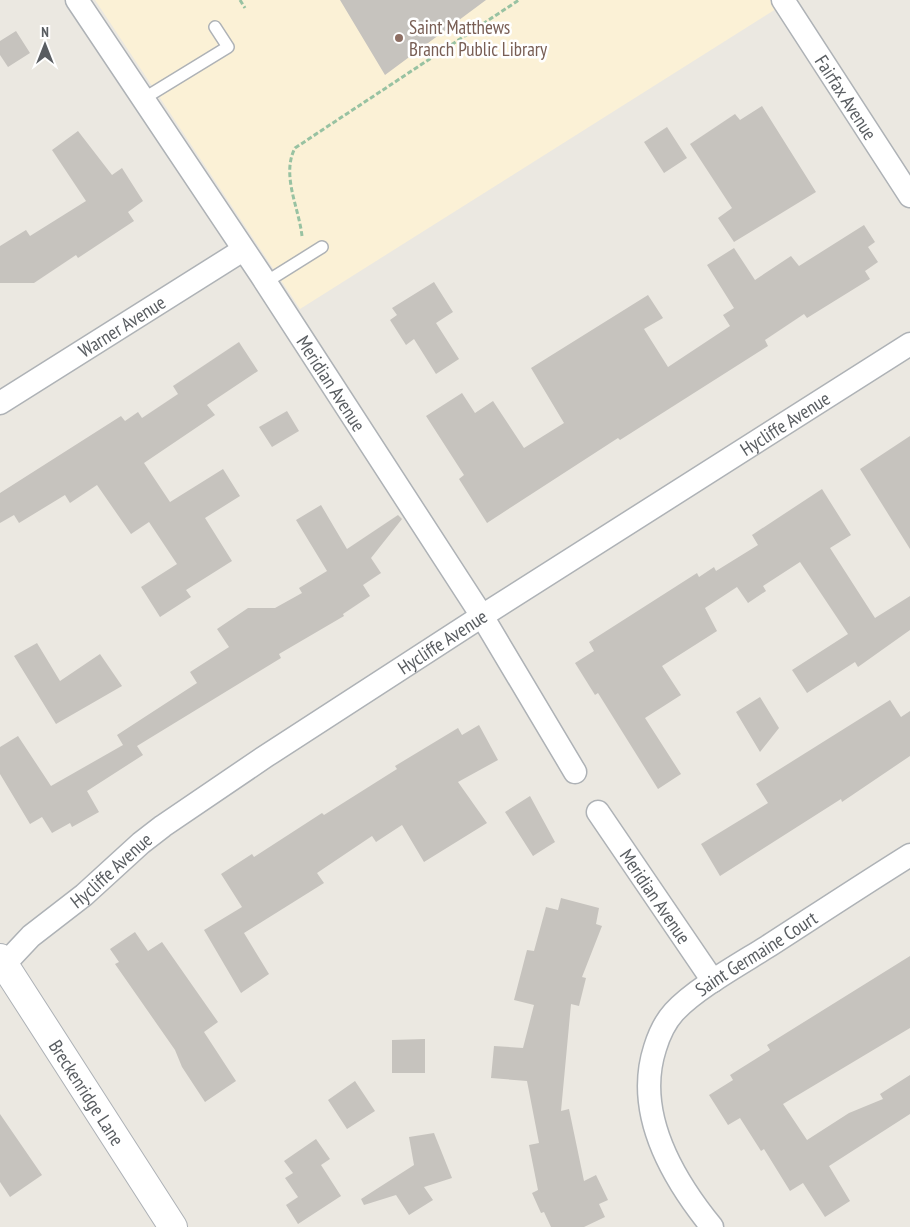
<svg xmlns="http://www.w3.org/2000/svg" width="910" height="1227" font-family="'PT Sans Narrow',sans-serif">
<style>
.commercial{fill:#fbf1d6}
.building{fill:#c6c3be}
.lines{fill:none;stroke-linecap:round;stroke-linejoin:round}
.lane-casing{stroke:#aeb2b6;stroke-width:14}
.street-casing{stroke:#aeb2b6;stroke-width:25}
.secondary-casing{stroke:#adb1b6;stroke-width:30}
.path{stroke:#98c2a2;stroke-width:3;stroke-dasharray:5 2.5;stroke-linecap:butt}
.lane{stroke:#fff;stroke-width:11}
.street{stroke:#fff;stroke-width:22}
.secondary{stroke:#fff;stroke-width:28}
.education-dot{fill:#8d6e63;stroke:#fff;stroke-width:2}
.labels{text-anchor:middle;stroke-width:5;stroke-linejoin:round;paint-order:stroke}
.education-label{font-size:19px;fill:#785e54;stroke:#fff;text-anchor:start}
.street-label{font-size:19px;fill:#595d61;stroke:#fff}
</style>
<rect width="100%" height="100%" fill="#ebe8e1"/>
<!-- commercial -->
<path class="commercial" d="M95,0h675l6,9 -476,300z"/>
<!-- building -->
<path class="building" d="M340,0h146l-101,75z
M16,31l14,22 -22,14 -8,-12v-14z
M762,106l54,86 -82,50 -16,-24 14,-10 -42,-64 45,-30 5,6z
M667,127l20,31 -23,15 -20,-31z
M78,131l34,44 10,-7 21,33 -15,11 6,9 -56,37 -2,-3 -42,28h-34v-37l26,-16 4,6 56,-35 -34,-51z
M864,225l11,17 -7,5 10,15 -13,9 5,8 -63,39 -3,-4 -39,26 3,6 -148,94 -2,-2 -131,85 -28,-44 5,-4 -38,-59 36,-23 13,20 18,-12 31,47 40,-25 -33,-55 117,-73 15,23 -19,11 24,38 62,-41 -7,-11 11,-7 -27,-43 27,-17 21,32 36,-24 8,10z
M434,282l19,30 -17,11 23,36 -23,15 -22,-35 -8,6 -16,-25 7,-5 -5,-7z
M239,342l19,29 -51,34 8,10 -71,48 26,39 53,-33 17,27 -35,22 27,43 -46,29 5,7 -31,20 -19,-30 36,-23 -28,-42 -18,12 -34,-49 -27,18 -5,-8 -46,28 -5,-8 -14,8v-30l121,-77 4,5 13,-9 4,6 36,-24 -5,-8z
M287,411l12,20 -27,16 -13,-20z
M910,436v113l-50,-80z
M822,489l29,46 -21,13 45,70 35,-22v34l-52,37 -3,-5 -48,31 -15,-23 56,-36 -48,-72 -37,24 3,5 -18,12 -11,-16 -32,21 12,23 -55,35 19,29 -36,23 36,56 -23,15 -60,-96 -3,2 -20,-32 19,-12 -5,-9 108,-69 2,4 15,-10 2,4 42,-26 -6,-10z
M321,505l26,44 51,-34 4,4 -31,39 10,15 -18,12 7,11 -27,18 1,2 -65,38 2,4 -144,88 6,9 -56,36 12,21 -27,15 -2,-4 -18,10 -10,-16 -12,7 -30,-50v-27l18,-11 33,50 72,-41 -6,-10 80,-52 -7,-11 39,-25 -12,-18 31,-21h27l27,-15 -3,-5 28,-17 -31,-51z
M37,643l23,38 40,-27 22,32 -66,38 -42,-68z
M760,697l19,31 -19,24 -24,-40z
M890,700l11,17 9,-6v45l-68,46 -1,-3 -121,77 -19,-32 67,-41 -12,-19z
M479,725l19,35 -40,22 29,41 -63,39 -22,-37 -26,17 -4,-6 -55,37 7,10 -80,50 25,41 -28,19 -37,-63 38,-23 -21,-33 31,-20 2,3 68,-44 2,2 73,-46 -2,-3 63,-38 4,7z
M530,796l25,46 -22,14 -28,-44z
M561,898l38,10 -3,16 6,2 -20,51 4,1 -7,28 -8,-2 -10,107 8,-2 15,72 12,-6 12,25 -9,4 6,13 -21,10h-33l-7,-15 -3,1 -9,-20 6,-3 -9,-45 10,-2 -12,-62 -36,-3 3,-32 29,2 11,-43 -20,-5 13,-50 7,1 12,-44 12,3z
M135,932l13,19 14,-9 56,80 -14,10 32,49 -31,21 -23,-35 -7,-17 -60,-86 4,-2 -9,-13z
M910,956v72l-127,76 24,36 42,-27 34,-14 -3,-5 30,-19v39l-81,52 21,35 -25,16 -22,-34 -13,8 -26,-42 -3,2 -21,-33 -12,7 -19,-30 24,-15 -3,-5 40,-25 -3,-5z
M425,1039v34h-33v-33z
M355,1081l20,30 -28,18 -19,-29z
M0,1114l42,61 -32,22 -10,-15z
M434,1133l18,45 -28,9 9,13 -24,15 -13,-20 -32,10 -3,-6 53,-34 -5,-28z
M316,1139l14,20 -9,6 20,31 -43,28 -12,-19 12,-8 -13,-19 8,-5 -9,-12z"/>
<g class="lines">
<defs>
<path id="lane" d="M143,99l85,-52 -13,-20
M266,282l56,-35"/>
<g id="street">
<path id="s1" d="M77,0l184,275 221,341 93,156"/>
<path id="s2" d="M783,0l127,196"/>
<path id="s3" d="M0,403l243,-153"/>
<path id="s4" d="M598,812l115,169"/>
<path id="s5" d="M0,969l31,-33 53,-41 57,-52 22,-17 103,-70 216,-140 428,-272"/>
<path id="s6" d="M712,1227c-40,-49 -78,-114 -57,-179 4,-13 10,-26 19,-36 21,-23 66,-48 93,-65 48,-31 95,-62 143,-92"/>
</g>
<g id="secondary">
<path id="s7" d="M0,958l173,269"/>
</g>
</defs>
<!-- lane casing -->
<use href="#lane" class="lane-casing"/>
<!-- street casing -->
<use href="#street" class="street-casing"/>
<!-- secondary casing -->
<use href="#secondary" class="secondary-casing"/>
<!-- path -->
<path class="path" d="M240,0l5,8
M302,236c-3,-28 -21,-61 -7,-88l224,-148"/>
<!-- lane -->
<use href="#lane" class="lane"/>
<!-- street -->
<use href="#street" class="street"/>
<!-- secondary -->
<use href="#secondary" class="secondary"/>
</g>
<!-- markers -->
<circle class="education-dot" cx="399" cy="38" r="5"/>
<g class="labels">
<!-- education labels -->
<g class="education-label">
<text x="409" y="34">Saint Matthews<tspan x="409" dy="22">Branch Public Library</tspan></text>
</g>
<!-- street labels -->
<g class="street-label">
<text dy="7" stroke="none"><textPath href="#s2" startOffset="116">Fairfax Avenue</textPath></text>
<text dy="7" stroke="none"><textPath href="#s3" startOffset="144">Warner Avenue</textPath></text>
<text dy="7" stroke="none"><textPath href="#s1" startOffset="460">Meridian Avenue</textPath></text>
<text dy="7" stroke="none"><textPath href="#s5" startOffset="958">Hycliffe Avenue</textPath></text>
<text dy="7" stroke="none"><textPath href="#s5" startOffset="552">Hycliffe Avenue</textPath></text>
<text dy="7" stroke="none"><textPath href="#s5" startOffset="149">Hycliffe Avenue</textPath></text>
<text dy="7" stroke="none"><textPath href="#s4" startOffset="102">Meridian Avenue</textPath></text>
<text dy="7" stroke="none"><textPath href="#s6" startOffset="338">Saint Germaine Court</textPath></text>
<text dy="7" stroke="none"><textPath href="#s7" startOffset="160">Breckenridge Lane</textPath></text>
</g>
</g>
<!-- north arrow -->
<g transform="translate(45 45)" stroke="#ffffff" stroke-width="4" paint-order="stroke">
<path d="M0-4L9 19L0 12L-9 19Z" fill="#595d61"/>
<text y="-8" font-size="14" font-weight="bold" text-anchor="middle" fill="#595d61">N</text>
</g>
</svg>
